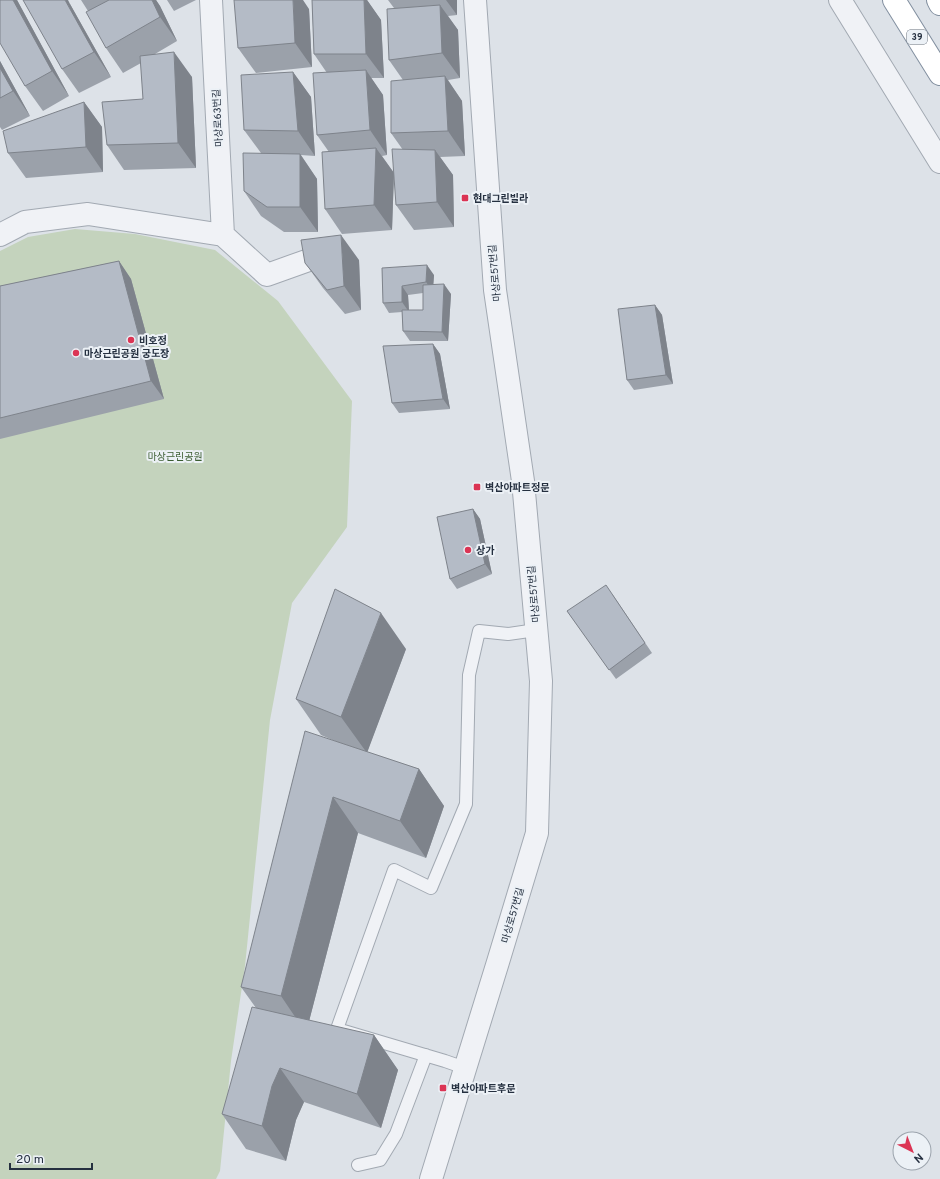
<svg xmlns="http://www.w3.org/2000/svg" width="940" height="1179" font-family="Overpass,'Noto Sans KR',sans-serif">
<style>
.green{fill:#c4d3bd}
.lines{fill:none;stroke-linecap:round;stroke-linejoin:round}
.service-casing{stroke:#a2a9b2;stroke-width:14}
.minor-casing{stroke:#a2a9b2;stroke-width:24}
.trunk-casing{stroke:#8390a0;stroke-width:24}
.service{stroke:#f0f2f6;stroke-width:12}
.minor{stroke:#f0f2f6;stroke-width:22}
.trunk{stroke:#fff;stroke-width:22}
.wall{fill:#9ba1aa;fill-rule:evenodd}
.shaded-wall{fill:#7e838b}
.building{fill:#b4bbc6;stroke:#7e838b}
.poi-dot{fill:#db3454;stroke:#ecf1f6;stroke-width:1.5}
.labels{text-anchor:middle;stroke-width:4;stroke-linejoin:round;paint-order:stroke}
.shield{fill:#ecf1f6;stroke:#616a77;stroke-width:1}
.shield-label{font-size:9px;font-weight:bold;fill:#253040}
.street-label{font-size:10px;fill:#253040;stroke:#ecf1f6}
.poi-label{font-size:10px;font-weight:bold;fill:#253040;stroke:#ecf1f6;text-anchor:start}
.park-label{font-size:10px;fill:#3b5d31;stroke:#ecf1f6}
</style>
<rect width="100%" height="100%" fill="#dde2e8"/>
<!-- green -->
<path class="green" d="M75,229l60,5 80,16 63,51 74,100 -5,126 -55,76 -22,117 -25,246 -14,95 -11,110 -4,8h-216v-928l28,-14z"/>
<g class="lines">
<defs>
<path id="service" d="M465,1068l-20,-7 -108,-32 57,-159 37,18 35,-84 3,-129 10,-44 29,3 28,-4
M358,1165l22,-5 16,-26 30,-79"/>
<path id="minor" d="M211,0l12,235
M840,0l100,162
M0,235l25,-13 63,-8 135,21 44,40 42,-15
M431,1179l67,-217 39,-129 4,-152 -18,-200 -28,-191 -20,-290"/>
<path id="trunk" d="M894,0l46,74
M938,0l2,4"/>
</defs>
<!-- service casing -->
<use href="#service" class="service-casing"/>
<!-- minor casing -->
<use href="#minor" class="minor-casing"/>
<!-- trunk casing -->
<use href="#trunk" class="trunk-casing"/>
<!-- service -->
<use href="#service" class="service"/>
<!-- minor -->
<use href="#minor" class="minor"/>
<!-- trunk -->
<use href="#trunk" class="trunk"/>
</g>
<!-- wall -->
<path class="wall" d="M0,0h17l52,96 -26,15 -18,-25z
M81,0h75l4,6 17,35 -22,13 37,23 4,91 -72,2 -17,-25 36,-46 -2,-36 -18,10 -17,-25 -18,-37z
M167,0h29l-22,11z
M312,0h55l14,20 3,58h-13l12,17 4,60 -5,1 12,17 -2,57 -50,4 -17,-25 4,-57 -12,-17 10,-62 -13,-19z
M388,0h69v15l-9,1 10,14 2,48 -12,2 14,21 3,55 -25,1 13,18 1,52 -40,3 -18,-25 7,-55 -12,-17 12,-53 -14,-20 5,-52z
M70,4l41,73 -32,16 -17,-24z
M309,9l3,58 -56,6 -18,-25z
M0,61l30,55 -28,14 -2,-3z
M293,72l18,25 4,59 -14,-1 16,24 1,53h-34l-23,-16 -17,-25 17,-38 -17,-23z
M84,102l18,25 1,45 -77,6 -18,-25z
M359,260l2,50 -16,4 -22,-26 -18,-25z
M119,261l12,18 33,120 -164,40v-153z
M382,268l52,7 -1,9 18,10 -3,47h-38l-7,-10 -1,-19 -13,1 -6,-10zM423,293v17h-14l-1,-15z
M655,305l7,10 11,69 -39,6 -7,-10z
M433,344l7,10 10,55 -51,4 -7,-10z
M473,509l7,10 12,55 -35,15 -7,-10z
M613,595l39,58 -36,26 -49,-68z
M406,649l-39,103 52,17 25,37 -18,52 -68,-25 -49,188 65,14 24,35 -17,58 -77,-26 -8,18 -10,41 -40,-12 -24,-35 34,-106 -15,-21 96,-245 -16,-7 -25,-36z"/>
<!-- shaded-wall -->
<path class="shaded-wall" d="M13,0h4l52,96 -17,-25z
M65,0h3l2,4 41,73 -17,-25z
M152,0h4l4,6 17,35 -17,-24z
M293,0h10l6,9 3,58 -17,-24z
M364,0h3l14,20 3,58 -18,-24z
M446,0h11v15z
M440,5l18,25 2,48 -18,-25z
M174,52l18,25 4,91 -18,-25z
M0,61l30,55 -17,-25 -13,-23z
M366,70l17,25 4,60 -17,-25z
M293,72l18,25 4,59 -17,-25z
M445,76l17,25 3,55 -17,-25z
M84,102l18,25 1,45 -17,-25z
M376,148l18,25 -2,57 -18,-25z
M435,150l18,25 1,52 -17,-25z
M300,154l17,25 1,53 -18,-25z
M341,235l18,25 2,50 -17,-24z
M119,261l12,18 33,120 -13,-18z
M427,265l7,10 -1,17 -7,-10z
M444,284l7,10 -3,47 -6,-9z
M402,286l6,9 1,17 -7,-10z
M655,305l7,10 11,69 -7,-9z
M433,344l7,10 10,55 -7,-10z
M473,509l7,10 12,55 -7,-10z
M381,613l25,36 -39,104 -26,-36z
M419,769l25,37 -18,52 -26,-37z
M333,797l25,36 -52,200 -25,-37z
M374,1035l24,35 -17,58 -24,-34z
M280,1068l24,34 -8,18 -10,41 -24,-35 10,-40z"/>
<!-- building -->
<path class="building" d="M0,0h13l39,71 -27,15 -25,-43z
M23,0h42l29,52 -32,17z
M109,0h43l8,17 -54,31 -20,-36z
M234,0h59l2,43 -57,5z
M312,0h52l2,54h-52z
M440,5l2,48 -53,7 -2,-51z
M174,52l4,91 -71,2 -5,-43 41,-3 -3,-43z
M0,68l13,23 -13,7z
M366,70l4,60 -53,5 -4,-62z
M293,72l5,59 -54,-1 -3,-55z
M445,76l3,55 -57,2v-52z
M84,102l2,45 -78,6 -5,-22z
M376,148l-2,57 -49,4 -3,-57z
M392,149l43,1 2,52 -41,3z
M243,153l57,1v53h-33l-23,-16z
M341,235l3,51 -17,4 -22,-27 -4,-23z
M119,261l32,120 -151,37v-132z
M427,265l-1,17 -24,4v16l-19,1 -1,-35z
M444,284l-2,48 -39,-1 -1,-21h21v-25z
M655,305l11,70 -39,5 -9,-71z
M433,344l10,55 -51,4 -9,-57z
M473,509l12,55 -35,15 -13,-62z
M606,585l39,58 -36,27 -42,-59z
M335,589l46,24 -40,104 -45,-18z
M305,731l114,38 -19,52 -67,-24 -52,199 -40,-9z
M252,1007l122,28 -17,59 -77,-26 -8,18 -10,40 -40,-12z"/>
<!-- markers -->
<g class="poi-dot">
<rect x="461" y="194" width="8" height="8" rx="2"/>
<circle cx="131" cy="340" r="4"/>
<circle cx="76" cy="353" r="4"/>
<rect x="473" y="483" width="8" height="8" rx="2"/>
<circle cx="468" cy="550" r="4"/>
<rect x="439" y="1084" width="8" height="8" rx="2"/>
</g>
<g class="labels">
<!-- shield labels -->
<rect class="shield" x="907" y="30" width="20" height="14" rx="3"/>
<g class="shield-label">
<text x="917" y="40">39</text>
</g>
<!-- street labels -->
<g class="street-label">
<text transform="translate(217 118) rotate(-93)" y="4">마상로63번길</text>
<text transform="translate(494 273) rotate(-95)" y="4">마상로57번길</text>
<text transform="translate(533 594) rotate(-95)" y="4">마상로57번길</text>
<text transform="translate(512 915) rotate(-74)" y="4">마상로57번길</text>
</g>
<!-- poi labels -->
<g class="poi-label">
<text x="473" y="202">현대그린빌라</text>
<text x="139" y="344">비호정</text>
<text x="84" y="357">마상근린공원 궁도장</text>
<text x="485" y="491">벽산아파트정문</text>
<text x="476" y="554">상가</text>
<text x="451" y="1092">벽산아파트후문</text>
</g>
<!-- park labels -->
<g class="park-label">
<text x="175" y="460">마상근린공원</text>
</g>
</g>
<!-- north arrow -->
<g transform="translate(912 1151) rotate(138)"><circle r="19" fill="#ecf1f6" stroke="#9ca4ad"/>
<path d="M0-3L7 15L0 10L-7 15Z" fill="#db3454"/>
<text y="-6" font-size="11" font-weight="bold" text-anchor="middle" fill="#253040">N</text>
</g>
<!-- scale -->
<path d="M10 1163v6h82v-6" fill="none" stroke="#253040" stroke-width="2"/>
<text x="16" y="1163" font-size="12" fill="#253040" stroke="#ecf1f6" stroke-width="3" paint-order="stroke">20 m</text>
</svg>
